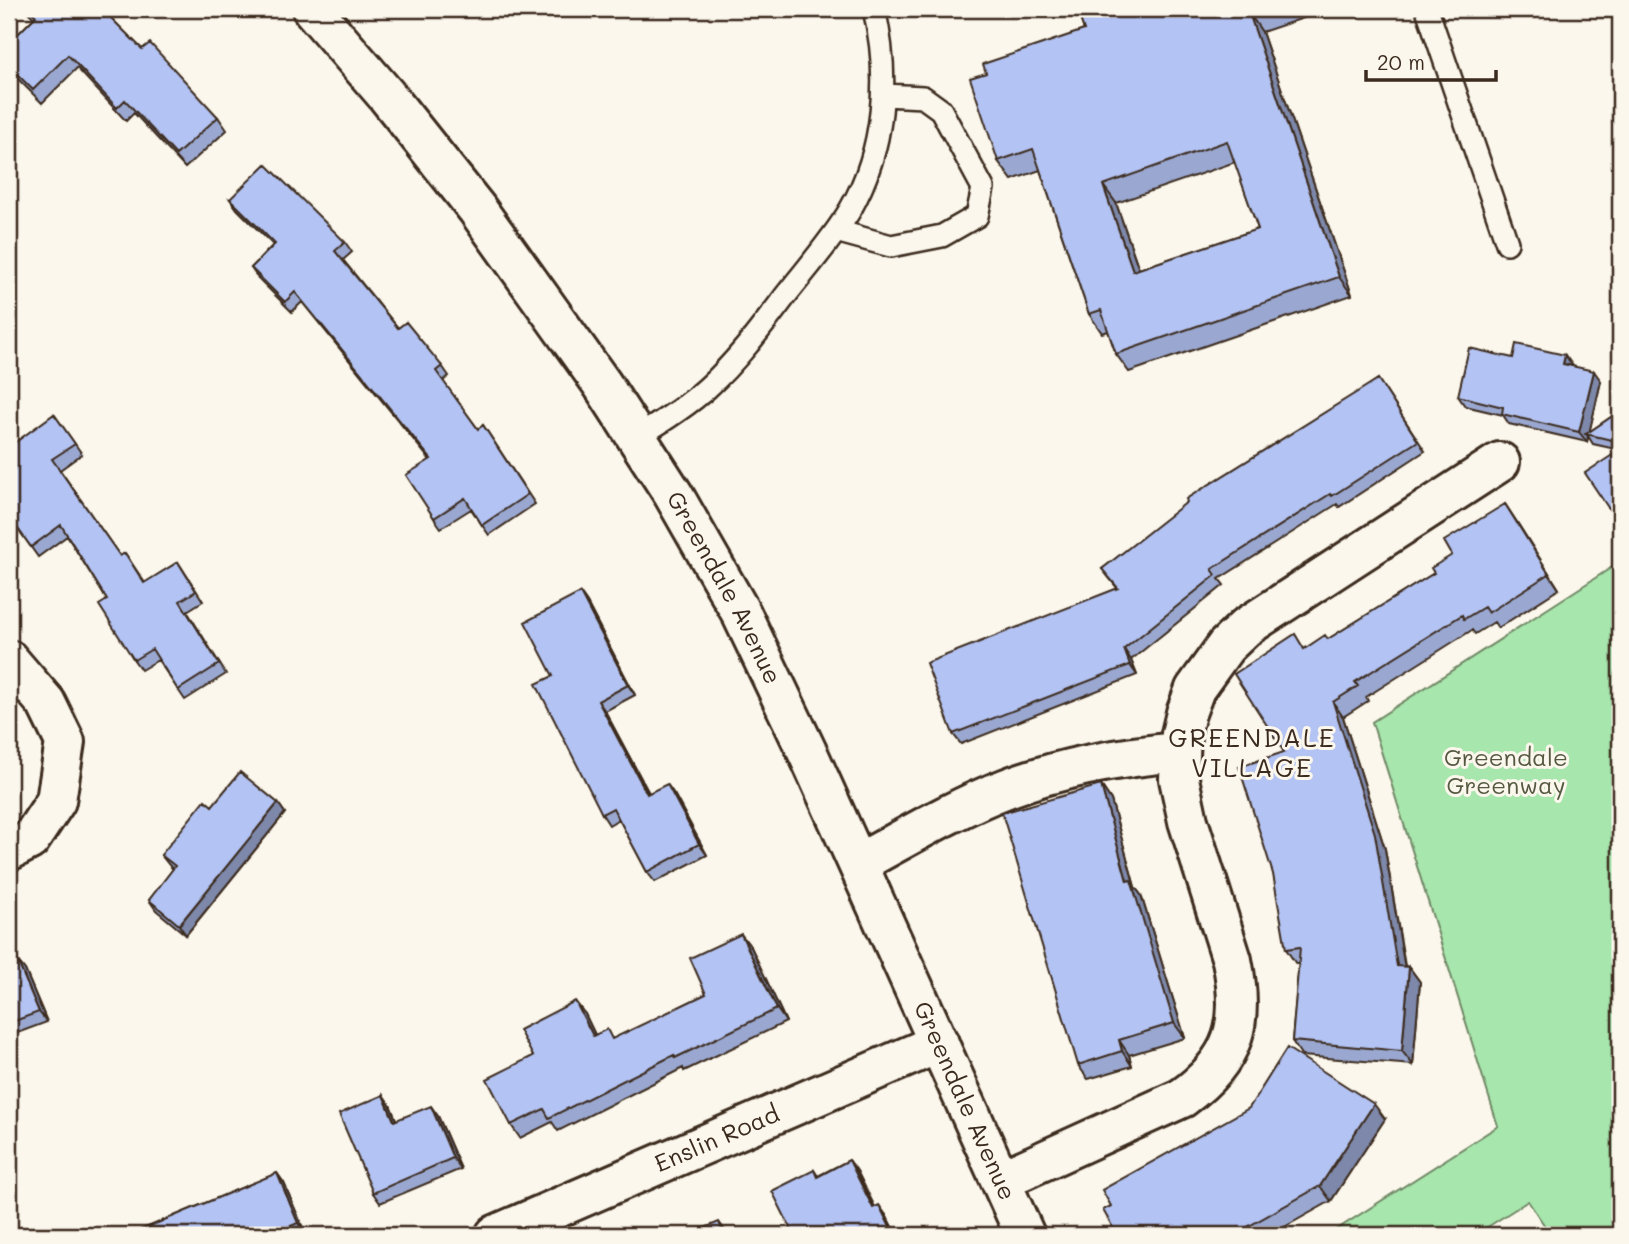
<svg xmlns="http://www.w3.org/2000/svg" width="1629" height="1244" font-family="Mali,sans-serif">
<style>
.green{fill:#a7e6ad;stroke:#718866;stroke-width:2}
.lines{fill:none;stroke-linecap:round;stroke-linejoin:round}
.lane-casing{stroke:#3b2a1e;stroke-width:26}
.street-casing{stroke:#3b2a1e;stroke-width:44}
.secondary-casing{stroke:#3b2a1e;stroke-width:44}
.lane{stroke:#fbf7ec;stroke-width:21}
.street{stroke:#fbf7ec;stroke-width:38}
.secondary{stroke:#fbf7ec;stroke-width:38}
.wall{fill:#9aa8d1;stroke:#3b2a1e;stroke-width:2;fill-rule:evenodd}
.shaded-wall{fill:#7d88aa;stroke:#3b2a1e;stroke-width:2}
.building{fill:#b3c3f3;stroke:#3b2a1e;stroke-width:2;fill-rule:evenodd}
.labels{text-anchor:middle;stroke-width:6;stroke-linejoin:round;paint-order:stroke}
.street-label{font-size:24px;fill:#3b2a1e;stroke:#fbf7ec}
.park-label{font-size:24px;fill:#565942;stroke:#fbf7ec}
.neighbourhood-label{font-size:26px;letter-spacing:2px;fill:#3b2a1e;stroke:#fbf7ec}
</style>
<rect width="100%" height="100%" fill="#fbf7ec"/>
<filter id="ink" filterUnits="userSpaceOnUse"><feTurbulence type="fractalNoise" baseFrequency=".0143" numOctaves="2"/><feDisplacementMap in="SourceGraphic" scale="14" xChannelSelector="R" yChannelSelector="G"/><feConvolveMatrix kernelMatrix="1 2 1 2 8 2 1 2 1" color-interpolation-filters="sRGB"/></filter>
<g filter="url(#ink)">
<!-- green -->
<path class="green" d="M1620,562v673h-69l-23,-34 -53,34h-147l170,-109 -126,-404z"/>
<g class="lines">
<defs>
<path id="lane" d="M1427,9l80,234
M836,231l55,15 51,-10 35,-20 6,-28 -42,-78 -18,-13 -39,-2
M637,437c25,-15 49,-30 70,-49 30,-27 55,-61 79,-93 22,-28 46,-55 64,-85 35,-61 40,-134 24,-201"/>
<g id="street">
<path d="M9,660l37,43 19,39 -9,59 -26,39 -21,11"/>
<path d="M859,863c48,-26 96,-55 148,-75 55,-21 113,-31 172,-36"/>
<path d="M1001,1180l181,-82c53,-38 63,-75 50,-138l-44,-139 -9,-42 2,-45 5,-21 9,-24 31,-43 20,-19 254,-165"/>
<path id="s1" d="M495,1235l444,-192"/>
</g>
<g id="secondary">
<path id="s2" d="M312,9l75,87 90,113 125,175 71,110 68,119 70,147 214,475"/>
</g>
</defs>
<!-- lane casing -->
<use href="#lane" class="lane-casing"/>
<!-- street casing -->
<use href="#street" class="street-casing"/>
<!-- secondary casing -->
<use href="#secondary" class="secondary-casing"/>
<!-- lane -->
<use href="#lane" class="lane"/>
<!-- street -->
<use href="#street" class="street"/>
<!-- secondary -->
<use href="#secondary" class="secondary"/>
</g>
<!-- wall -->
<path class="wall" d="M25,9h77l40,40 76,68 9,13 -42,38 -51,-55 -8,8 -49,-53 -35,35 -33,-33v-27l25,-25z
M1077,9h253l-68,23 90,263 -223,77 -13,-18 -8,-23 -6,2 -13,-19 -49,-144 -28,10 -14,-19 -12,-88 98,-43zM1235,162l23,67 -119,40 -23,-66z
M230,199l115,43 7,10 -9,8 55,68 44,38 7,10 -6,5 35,48 5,-4 52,79 -46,31 -18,-26 -30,19 -7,-10 -4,-58 -128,-158 -10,10 -34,-34 -7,-10 22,-23 -36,-36z
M1513,358l59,8 29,15 -12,51 31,-21v115l-7,-11 7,-65 -27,-6 -5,-8 -1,6 -78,-18 -6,-9 -38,-9 -7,-10z
M1378,379l47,72 -86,56 -2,-3 -118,75 5,6 -93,75 6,15 -176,69 -8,-10 164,-146 -15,-19z
M54,414l28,40 -22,16 60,86 5,-3 20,30 33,-21 25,39 -16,10 39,63 -41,26 -27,-40 -17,10 -7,-10 -27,-60 -40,-64 -29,21 -29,-41z
M1505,504l54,85 -61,39 -4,-6 -19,12 -3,-4 -106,67 2,4 -25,16 42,132 20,117 4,1 11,15 -7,83 -111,-9 -10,-15 7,-78 -3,1 -10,-15 -2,-197 21,-103 23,-10 106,-66z
M580,593l7,10 48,92 -30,16 44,82 25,1 33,61 -52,27 -8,-10 -28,-53 -10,6 -7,-11 -49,-138z
M1101,785l10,15 24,87 6,8 44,143 -56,17 3,11 -44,13 -10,-14z
M278,803l7,10 -99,122 -30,-25 -7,-10 24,-31 -4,-4 -8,-10 51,-49z
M751,947l35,75 -102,49 -1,-3 -125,63 -6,-9 -32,16 -9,-13 22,-69 52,-42 10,21 19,4 92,-45z
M17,960l8,10 22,52 -38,14v-73z
M383,1095l7,10 6,15 42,-4 23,53 -81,34 -7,-10z
M1385,1119l-54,82 -61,34h-153z
M849,1160l8,11 18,36 11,8 10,20h-102l20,-65 4,6z
M277,1173l7,10 21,50 -5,2h-171z"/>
<!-- shaded-wall -->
<path class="shaded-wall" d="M1249,13l13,19 90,263 -13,-18z
M1103,185l13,18 30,87 -13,-19z
M1565,355l8,11 -10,-2z
M1594,371l7,10 -12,53h-3l2,2 -1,6 -8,-10z
M1505,504l10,15 44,70 -10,-15z
M580,593l7,10 48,92 -7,-10z
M1124,649l7,11 6,15 -7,-10z
M598,701l7,10 50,94 -8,-11z
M1333,702l10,15 42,132 22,132 -10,-15z
M667,784l7,10 33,61 -8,-11z
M1101,785l10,15 24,87 6,8 44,143 -11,-15 -47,-142z
M278,803l7,10 -99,122 -7,-10z
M741,934l10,13 35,75 -9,-13z
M17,960l8,10 22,52 -8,-10z
M1409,967l11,15 -7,83 -11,-14z
M575,1001l10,13 17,35 -9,-13z
M1119,1040l10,15 3,11 -10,-15z
M383,1095l7,10 11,26 -7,-10z
M1374,1104l11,15 -54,82 -11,-15z
M431,1106l7,10 23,53 -8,-11z
M849,1160l8,11 23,48 -7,-11z
M277,1173l7,10 21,50 -7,-10z
M879,1205l7,10 10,20h-2z
M719,1222l7,10 1,3h-3z"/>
<!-- building -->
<path class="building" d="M29,9h73l40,40 8,-6 68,74 -42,38 -51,-55 -8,8 -49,-53 -35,35 -24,-24v-23l27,-27z
M1077,9h184l-12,4 90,264 -223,77 -15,-44 -12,4 -56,-165 -35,12 -28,-83 16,-5 -3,-9 101,-34zM1227,141l31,88 -125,42 -30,-86z
M266,164l79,78 -10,9 63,77 8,-6 36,44 -6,5 42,58 5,-4 45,69 -46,31 -17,-27 -31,20 -28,-43 25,-16 -136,-167 -10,10 -34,-34 24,-24 -45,-45z
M1516,344l49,11 -2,9 31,7 -15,61 -77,-18 1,-7 -45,-11 11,-48 44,10z
M1378,379l40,62 -86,55 -2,-2 -118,75 4,6 -92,74 6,16 -177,69 -27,-71 192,-75 -16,-19 85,-67 -1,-3z
M1620,411v31l-34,-8z
M54,414l21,30 -23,15 68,97 5,-3 19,30 34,-21 18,29 -16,10 39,63 -41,26 -26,-41 -18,11 -35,-55 8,-5 -46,-75 -30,22 -22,-31v-69z
M1620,450v61l-7,4 -28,-42z
M1505,504l44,70 -61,39 -4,-6 -20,12 -2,-4 -107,67 3,4 -25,16 42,132 22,132 12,1 -7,84 -110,-10 8,-94 -14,2 -13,-75 -34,-107 45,-15 -50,-78 61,-40 9,15 21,-14 3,4 106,-66 -3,-5 21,-13 -8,-14z
M580,593l48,92 -30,16 49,93 20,-10 32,60 -52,28 -34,-64 -11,6 -66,-130 17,-8 -28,-54z
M240,772l38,31 -99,122 -30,-25 26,-34 -14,-11 44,-55 7,6z
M1101,785l26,96 4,-1 43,143 -55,17 3,11 -44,14 -76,-252z
M741,934l36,75 -102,49 -1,-3 -125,63 -5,-9 -33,16 -24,-46 46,-23 -14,-26 56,-29 18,35 14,-7 5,10 94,-45 -16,-36z
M17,960l22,52 -30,11v-60z
M1287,1048l87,56 -54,82 -87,49h-116l-14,-25 8,-4 -9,-16 147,-82z
M383,1095l11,26 37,-15 22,52 -80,35 -34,-79z
M849,1160l24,48 6,-3 15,30h-65l-3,-6 -12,6h-20l-22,-44 42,-21 3,7z
M277,1173l21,50 -29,12h-140z
M719,1222l5,13h-37z"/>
</g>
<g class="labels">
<!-- street labels -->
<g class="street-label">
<text dy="8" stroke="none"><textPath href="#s2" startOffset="712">Greendale Avenue</textPath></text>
<text dy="8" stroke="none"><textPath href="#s2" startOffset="1279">Greendale Avenue</textPath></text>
<text dy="8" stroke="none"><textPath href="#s1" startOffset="242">Enslin Road</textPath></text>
</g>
<!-- park labels -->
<g class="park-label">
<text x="1506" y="766">Greendale<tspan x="1506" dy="28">Greenway</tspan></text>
</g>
<!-- neighbourhood labels -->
<g class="neighbourhood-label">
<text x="1252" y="747">GREENDALE<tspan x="1252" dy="30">VILLAGE</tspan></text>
</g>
</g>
<!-- margin -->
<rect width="1629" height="1244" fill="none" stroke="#fbf7ec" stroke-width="35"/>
<rect x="18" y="18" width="1594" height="1209" fill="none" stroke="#3b2a1e" stroke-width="2.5" filter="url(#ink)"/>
<!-- scale -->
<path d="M1366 70v10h130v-10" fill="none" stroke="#3b2a1e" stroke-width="3.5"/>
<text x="1377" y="70" font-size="21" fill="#3b2a1e" stroke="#fbf7ec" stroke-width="5" paint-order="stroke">20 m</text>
</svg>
